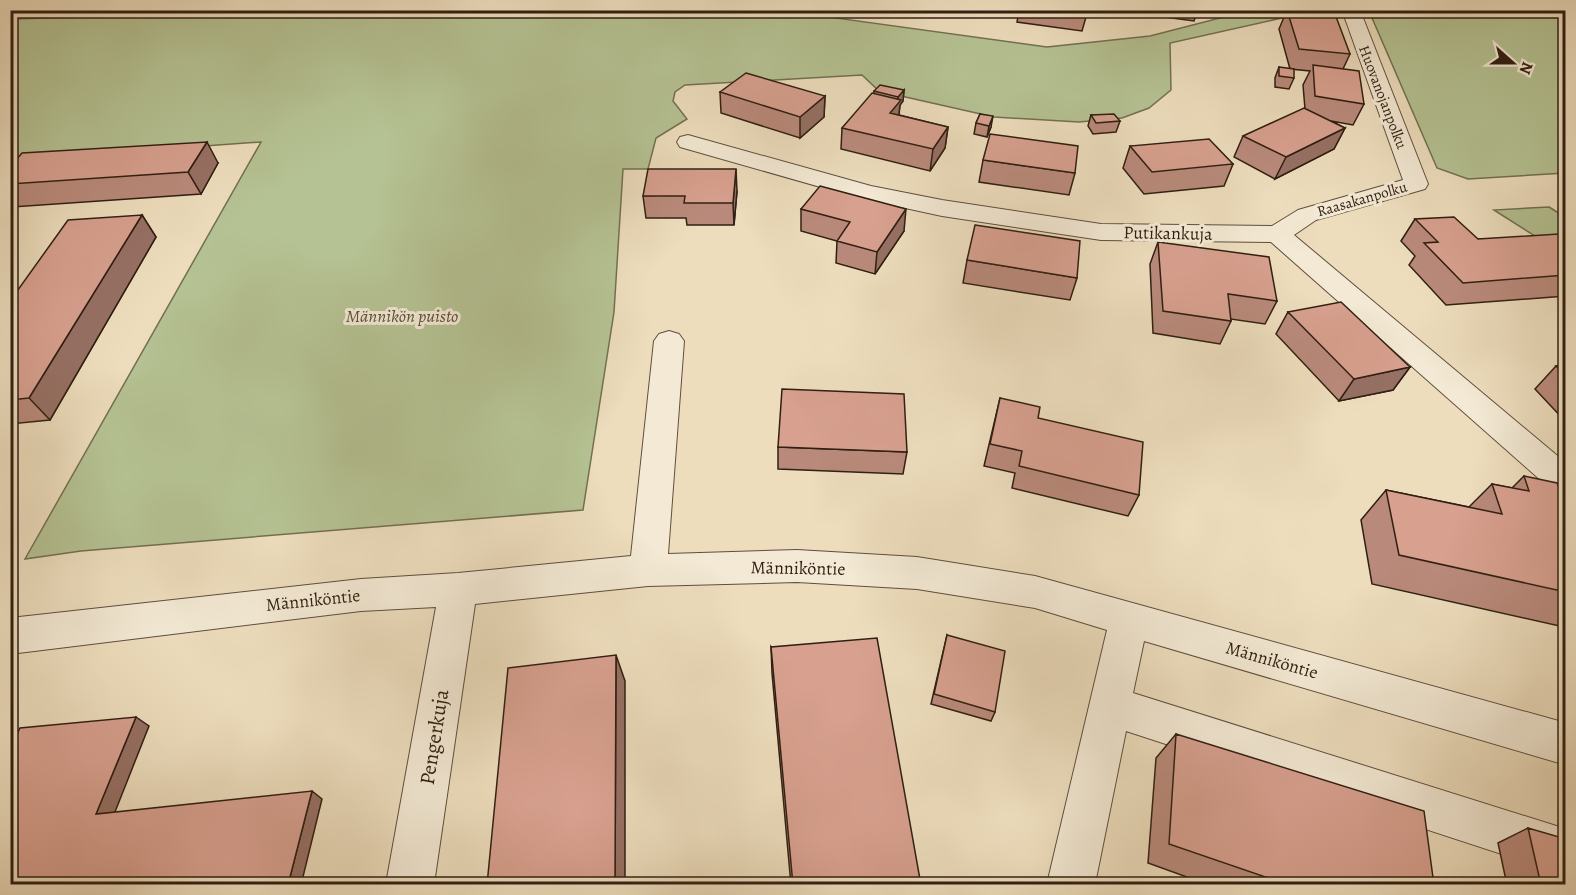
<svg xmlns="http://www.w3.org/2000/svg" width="1576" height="895" font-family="Alegreya,serif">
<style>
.green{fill:#b5c293;stroke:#727052;stroke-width:1.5}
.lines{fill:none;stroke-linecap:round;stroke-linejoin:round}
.minor-casing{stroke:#5f4e3d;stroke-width:2}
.minor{fill:#f3e9d4;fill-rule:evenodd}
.wall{fill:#b98a7b;stroke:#301f12;stroke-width:1.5}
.shaded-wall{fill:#967064;stroke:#301f12;stroke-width:1.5}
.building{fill:#d7a08f;stroke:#301f12;stroke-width:1.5}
.labels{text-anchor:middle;stroke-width:6;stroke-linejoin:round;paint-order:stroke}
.far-street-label{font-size:15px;fill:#301f12;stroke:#f3e9d4}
.street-label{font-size:18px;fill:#301f12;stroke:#f3e9d4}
.park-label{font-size:18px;font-style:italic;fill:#585039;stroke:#f3e9d4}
.near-street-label{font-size:21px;fill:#301f12;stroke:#f3e9d4}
</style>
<rect width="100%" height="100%" fill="#edddbd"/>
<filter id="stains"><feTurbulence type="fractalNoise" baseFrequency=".00333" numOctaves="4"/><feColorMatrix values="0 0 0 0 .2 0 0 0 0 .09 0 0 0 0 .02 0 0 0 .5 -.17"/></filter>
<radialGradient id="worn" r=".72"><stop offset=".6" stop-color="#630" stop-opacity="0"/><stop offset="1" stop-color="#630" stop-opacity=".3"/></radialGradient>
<!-- green -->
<path class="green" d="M138,10h685l-2,6 226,31 103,-11 97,-25h66l-143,32 1,47 -22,18 -27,10 -43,4 -85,-5 -115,-26 -17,-16 -177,10 -10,7 -2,9 14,18 -31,19 -8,31h-25l-9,143 -31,198 -502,41 -56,8 236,-417 -250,18 -1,-141 122,-3z
M1369,11h196v162l-97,6 -31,-11z
M1549,207l16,10v38l-71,-45z"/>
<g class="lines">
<defs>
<path id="minor" d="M1342,10h18l68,174 -3,5 -109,31 -22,15 272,228v33l-12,-4 -283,-250 -170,-2 -159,-24 -83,-18 -179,-51 -3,-5 3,-5 8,-2 183,51 71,14 159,24 171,2 26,-16 105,-30z
M669,331l10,3 5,7 -16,213 129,-4 120,7 118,19 531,147v42l-422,-124 -11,52 433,136v46l-440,-144 -31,153h-48l60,-254 -72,-22 -118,-19 -120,-7 -149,4 -173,18 -41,280h-48l50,-277 -75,4 -351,43v-36l351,-39 97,-6 173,-17 23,-215 5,-7z"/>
</defs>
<!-- minor casing -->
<use href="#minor" class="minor-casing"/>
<!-- minor -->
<use href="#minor" class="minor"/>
</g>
<!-- wall -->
<path class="wall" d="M1019,10h69l-6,21 -65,-9z
M1151,10h47l-4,11 -44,-6z
M1287,10h8l55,44 -7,15 21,35 -11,21 -22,-4 14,7 -11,21 -59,30 -41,-22 9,-21 62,-27 -2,-24 7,-14 -20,-2 -11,-40z
M1279,67l15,11 -5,11 -14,-2v-9z
M904,90l-1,11 -3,4 -1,10 49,12 -3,21 -15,23 -89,-22 1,-21 32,-34v-3z
M720,92l105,4 -1,21 -24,21 -79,-25z
M980,114l11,13 -4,10 -13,-3 2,-11z
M1091,115l29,6 -4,11 -23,2 -5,-8z
M1130,146l103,18 -9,22 -80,8 -21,-26z
M983,160l92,13 -6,22 -90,-13z
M218,163l-17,31 -189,13 -2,-2v-38z
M737,191l-3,34h-47l-1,-7h-40l-3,-22z
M801,209l103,22 -29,43 -39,-11 1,-22 -36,-10z
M142,215l14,22 -106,183 -40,4v-123z
M1415,219l63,20h88v57l-120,9 -37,-40 6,-9 -14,-15z
M1158,242l119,59 -12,23 -34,-5v2l-11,23 -67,-11 -3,-69z
M967,260l110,18 -7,22 -107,-17z
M1288,312l122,55 -17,23 -54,11 -63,-67z
M1556,366h10v56l-31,-33z
M1000,398l38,20 101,77 -11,21 -116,-28 3,-15 -31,-7z
M778,447l129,5 -4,22 -125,-5z
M1524,476l42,28v122l-2,1 -192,-43 -11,-64 25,-30 83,17 23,-23 20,4z
M947,635l48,77 -4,9 -60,-17z
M771,647l150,238h-130l-19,-212z
M1176,734l258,151h-225l-61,-22 8,-105z
M1528,828l38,57h-59l-9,-42z"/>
<!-- shaded-wall -->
<path class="shaded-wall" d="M904,90l-1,11 -3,4 -2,16 -8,-8 7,-9 1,-7z
M825,96l-1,21 -24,21v-21z
M993,116l-2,11 -4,10 2,-11z
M948,127l-3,21 -15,23 3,-22z
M1345,128l-11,21 -59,30 11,-22z
M207,142l11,21 -17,31 -13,-22z
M736,169l1,22 -3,34 -1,-22z
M906,209l-2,22 -29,43 2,-22z
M142,215l14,22 -106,183 -21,-22z
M1410,367l-17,23 -54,11 15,-22z
M616,655l9,26v204h-10z
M136,717l13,9 -38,96 -15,-8z
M312,791l10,8 -21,86h-13z"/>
<!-- building -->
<path class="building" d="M1287,10l48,4 15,40 -51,-5z
M1313,65l46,6 5,33 -49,-8z
M1279,67l15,2v9l-15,-2z
M746,73l79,23 -25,21 -80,-25z
M880,85l24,5 -6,7 -24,-6z
M872,93l29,7 -11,13 58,14 -15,22 -91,-21z
M1304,108l41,20 -59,29 -43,-21z
M980,114l13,2 -4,10 -13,-3z
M1114,114l6,7 -24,2 -5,-8z
M990,134l88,12 -3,27 -92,-13z
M1209,139l24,25 -81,8 -22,-26z
M207,142l-19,30 -178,12v-17l12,-14z
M648,169h88l-3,34h-49l1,-7h-42z
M820,186l86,23 -29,43 -40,-11 13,-19 -49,-13z
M142,215l-113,183 -19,2v-99l58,-81z
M1454,217l24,22 81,-5 7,5v36l-103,8 -39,-40 14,-1 -23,-23z
M975,225l105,16 -3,37 -110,-18z
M1158,242l111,15 8,44 -49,-7 3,27 -68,-10z
M1341,302l69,65 -56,12 -66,-67z
M1556,366h10v10z
M782,389l122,5 3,58 -129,-5z
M1000,398l40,9 -2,11 105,24 -4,53 -120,-29 3,-15 -32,-7z
M1524,476l33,7 9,21v88l-167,-37 -13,-65 116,24 -10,-30 37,7z
M947,635l58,16 -10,61 -61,-18z
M877,638l44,247h-128l-22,-238z
M616,655l-1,230h-128l21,-217z
M136,717l-40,97 216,-23 -24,94h-278v-137l10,-20z
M1176,734l248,77 10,74h-145l-120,-41z
M1528,828l38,11v46h-25z"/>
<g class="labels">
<!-- far-street labels -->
<g class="far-street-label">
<text transform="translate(1383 97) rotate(69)" y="5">Huovanojanpolku</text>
<text transform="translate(1362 199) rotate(-16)" y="5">Raasakanpolku</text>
</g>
<!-- street labels -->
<g class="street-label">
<text transform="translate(1168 233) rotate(1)" y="6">Putikankuja</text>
<text transform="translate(798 568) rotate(1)" y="6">Männiköntie</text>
<text transform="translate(313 600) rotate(-6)" y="6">Männiköntie</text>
<text transform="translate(1272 660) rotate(16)" y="6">Männiköntie</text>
</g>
<!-- park labels -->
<g class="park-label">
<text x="402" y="322">Männikön puisto</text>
</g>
<!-- near-street labels -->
<g class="near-street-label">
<text transform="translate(434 737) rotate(-81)" y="7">Pengerkuja</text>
</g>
</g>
<!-- margin -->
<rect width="1576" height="895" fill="none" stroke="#edddbd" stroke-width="36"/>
<rect x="12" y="12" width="1552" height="871" fill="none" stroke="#301f12" stroke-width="3"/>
<rect x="18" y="18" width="1540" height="859" fill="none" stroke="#301f12" stroke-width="1.5"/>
<!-- north arrow -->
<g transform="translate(1513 63) rotate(111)" stroke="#f3e9d4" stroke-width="4.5" paint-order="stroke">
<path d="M0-4.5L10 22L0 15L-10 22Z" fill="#301f12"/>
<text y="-9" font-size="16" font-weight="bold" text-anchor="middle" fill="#301f12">N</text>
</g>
<rect width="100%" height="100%" filter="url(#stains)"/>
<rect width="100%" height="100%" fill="url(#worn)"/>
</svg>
